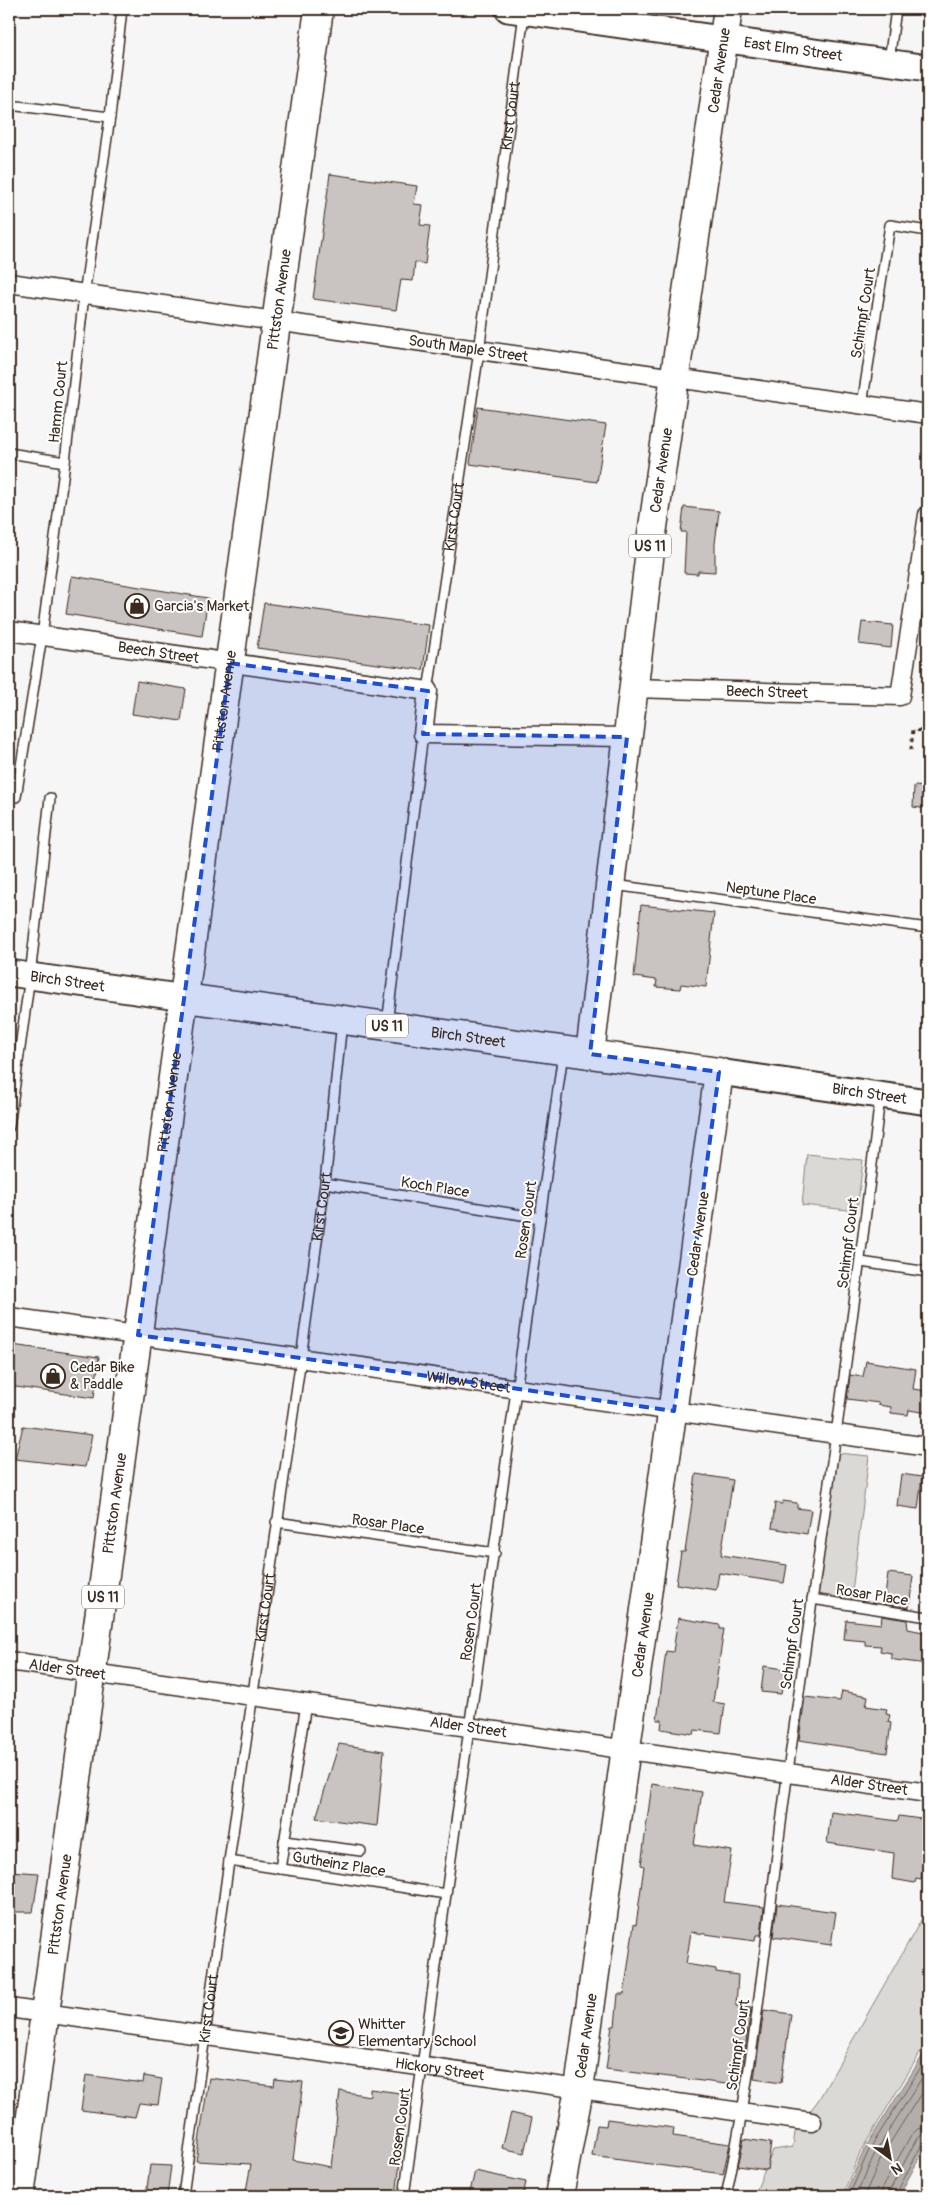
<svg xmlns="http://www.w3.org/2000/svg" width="937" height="2205" font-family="Pangolin,sans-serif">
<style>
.green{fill:#dbd9d6;stroke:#8b827a}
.water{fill:#b4aeaa;stroke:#847972}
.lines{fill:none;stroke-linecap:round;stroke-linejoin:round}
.shore{stroke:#6b5f56;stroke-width:1}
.building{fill:#c9c3c1;stroke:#3b2a1e}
.lane-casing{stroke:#3b2a1e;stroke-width:12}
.street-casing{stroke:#3b2a1e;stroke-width:21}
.secondary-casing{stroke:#3b2a1e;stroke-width:29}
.primary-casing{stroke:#3b2a1e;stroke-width:31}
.path{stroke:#3b2a1e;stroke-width:3;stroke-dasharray:4 4;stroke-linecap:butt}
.lane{stroke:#fff;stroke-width:9}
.street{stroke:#fff;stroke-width:18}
.secondary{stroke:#fff;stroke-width:25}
.primary{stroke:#fff;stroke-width:28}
.marked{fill:#1d4ed8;fill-opacity:0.2;stroke:#1d4ed8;stroke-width:4;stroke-dasharray:10 6;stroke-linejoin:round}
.labels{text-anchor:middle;stroke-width:4;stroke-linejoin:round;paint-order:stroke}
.shield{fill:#fff;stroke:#766a62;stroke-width:1}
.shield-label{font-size:14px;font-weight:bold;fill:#3b2a1e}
.street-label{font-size:15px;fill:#3b2a1e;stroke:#fff}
.poi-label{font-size:15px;fill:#3b2a1e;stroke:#fff;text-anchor:start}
</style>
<rect width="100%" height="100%" fill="#f7f6f6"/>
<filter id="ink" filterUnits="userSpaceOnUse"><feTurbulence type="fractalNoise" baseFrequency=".02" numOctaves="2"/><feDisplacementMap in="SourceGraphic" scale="10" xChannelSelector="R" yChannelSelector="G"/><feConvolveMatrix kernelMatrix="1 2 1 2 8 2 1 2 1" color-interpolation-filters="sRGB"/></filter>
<g filter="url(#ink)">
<!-- green -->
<path class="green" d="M807,1154l56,6 -6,51 -55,-6z
M837,1453l32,3 -18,144 -34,-5z
M928,1908v132l-67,111 -19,45h-88l19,-46 20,-3 2,-15 24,-33z"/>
<!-- water -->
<path class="water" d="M928,2047v95l-29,54h-55l21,-48z"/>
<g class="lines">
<!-- shore -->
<path class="shore" d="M849,2196l20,-46 59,-94
M856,2196l19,-43 53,-85
M864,2196l18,-40 46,-74
M881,2196l2,-10 28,-51 7,-6 10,-2
M889,2196l1,-6 26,-50 6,-5 6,-1
M895,2196l27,-52 6,-3"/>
</g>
<!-- building -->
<path class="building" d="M330,174l87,12 -3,18 9,1 -3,20 10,1 -5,38 -10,-2 -2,19 -12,-1 -5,30 -83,-11z
M478,407l128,18 -9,57 -127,-18z
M684,507l35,4 -4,33v28l-17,-1v3l-14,-1 2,-41h-5z
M72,576l136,22 -6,38 -136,-22z
M264,603l165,22 -6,45 -166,-22z
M862,622l31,3 -2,23 -32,-4z
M137,681l49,8 -5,32 -49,-7z
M914,786l14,1v22l-15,-2z
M641,905l73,8 -8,74 -25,-3 -1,5 -24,-2 1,-7 -23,-3z
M12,1345l87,12 -5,41 -85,-12z
M866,1361l50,8 -3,20 15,2v22l-19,-3 -1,5 -17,-2v-6l-13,-2 1,-2 -32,-4 3,-24 13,2z
M23,1426l69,9 -7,32 -70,-8z
M696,1474l37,6 -12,75 66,10 -3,18 -65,-10 -3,17 -40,-6 5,-32h4z
M901,1474l21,3 -4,32 -21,-3z
M783,1501l14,2v5l14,2 -4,24 -35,-6 3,-25 7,1z
M888,1573l25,3 -4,32 -25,-4z
M882,1616l25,4 1,9 20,4v31l-33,-4 -4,-2v-5l-11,-2 1,-5 -16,-1v-4l-21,-2 2,-19 35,4z
M678,1618l42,7v4h4l-11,73 12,2 -4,29 -26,-3 -1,4 -33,-5 1,-9h-5l9,-69 7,1z
M764,1666l21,3 -4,25 -20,-2z
M842,1691l26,5 -2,10 21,3 -1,5 4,1 -2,7 3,1 -4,30 -88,-13 6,-43 35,4z
M339,1744l45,7 -7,75 -61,-8z
M652,1784l50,8 -8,53 38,6 -8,51 40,5 -3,28h-5l-1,6 -64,-9 -5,32 30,5v3l22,3 -2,31 15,2 -10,69h-6l-1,8 -128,-16 6,-43h3l3,-32h6l10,-70 2,1 8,-59 -3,-1z
M831,1812l67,9 1,-5 29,4 -7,60 -5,-1 -1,4 -23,-4 2,-26 -67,-10z
M9,1871l30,2 -6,39h-24z
M777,1904l59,8 -5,33 -58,-8z
M764,2010l27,4 -10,69 -27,-4z
M86,2075l57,8 1,-7 18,3 -4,26 -19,-2 -4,14 -54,-7z
M209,2078l65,8 1,-7 28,3 -10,78 38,7 9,-76 30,5v-7l38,5 -12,102h-151l6,-32 -55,-3z
M511,2113l21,5 -8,35 -22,-5z
M607,2119l67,9 -1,8 57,8 -7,30 -131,-18 5,-31 9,1z
M744,2139l27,4 -4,27 -29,-4z
M150,2165l21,1 -4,30h-21z
M475,2171l51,11 -3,14h-54z"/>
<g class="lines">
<defs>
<g id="lane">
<path d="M889,61l7,-52"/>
<path d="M9,105l101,12"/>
<path d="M862,405l28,-180 38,6"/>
<path d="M9,453l56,9"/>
<path id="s1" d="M428,691l51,-340 45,-337"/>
<path d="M9,796l7,1 26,-161 23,-174 19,-167 26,-178 12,-108"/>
<path d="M614,885l314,43"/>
<path d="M387,1024l36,-290"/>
<path d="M9,1127l21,-151 20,-178"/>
<path d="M325,1183l215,35"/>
<path d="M861,1262l67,10"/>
<path d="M276,1522l219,31"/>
<path d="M812,1599l116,18"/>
<path d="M284,1841l77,10"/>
<path d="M229,1861l217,33"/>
<path d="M280,1869l26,-165"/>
<path id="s2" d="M183,2196l46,-335 72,-503 24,-175 17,-161"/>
<path d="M404,2196l159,-1143"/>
<path d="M726,2196c30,-140 42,-283 62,-425 31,-224 66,-448 92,-674"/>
</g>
<g id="street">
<path id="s3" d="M9,283l919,131"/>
<path id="s4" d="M9,631l419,60 -5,43 204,3"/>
<path id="s5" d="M632,688l268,8 28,-181"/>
<path id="s6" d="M9,1317l919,130"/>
<path id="s7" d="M9,1661l919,132"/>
<path id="s8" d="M9,2008l803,114"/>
</g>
<g id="secondary">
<path id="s9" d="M508,9l420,59"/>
<path id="s10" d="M9,973l176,25"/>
<path id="s11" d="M719,1072l209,30"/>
</g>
<g id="primary">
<path id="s12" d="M185,998l534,74 -140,1017 -20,107"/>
<path id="s13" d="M590,1054l62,-520 76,-525"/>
<path id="s14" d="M20,2196l299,-2187"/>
</g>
</defs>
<!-- lane casing -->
<use href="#lane" class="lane-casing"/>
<!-- street casing -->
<use href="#street" class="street-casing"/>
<!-- secondary casing -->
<use href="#secondary" class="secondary-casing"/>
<!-- primary casing -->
<use href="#primary" class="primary-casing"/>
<!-- path -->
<path class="path" d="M925,712l-2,19h5
M911,750l2,-20 10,1"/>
<!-- lane -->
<use href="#lane" class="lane"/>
<!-- street -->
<use href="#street" class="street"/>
<!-- secondary -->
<use href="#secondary" class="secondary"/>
<!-- primary -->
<use href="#primary" class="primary"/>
</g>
</g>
<!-- marked area -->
<path class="marked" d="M230,663l198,28 -5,43 204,3 -37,317 129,18 -45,339 -536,-76z"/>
<!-- icons -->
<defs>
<symbol id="shop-ring" viewBox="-11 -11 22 22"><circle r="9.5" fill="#fff" stroke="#3b2a1e" stroke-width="1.5"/><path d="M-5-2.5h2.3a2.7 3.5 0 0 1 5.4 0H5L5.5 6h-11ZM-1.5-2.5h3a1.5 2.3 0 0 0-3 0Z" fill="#3b2a1e"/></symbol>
<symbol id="school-ring" viewBox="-11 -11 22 22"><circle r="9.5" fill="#fff" stroke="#3b2a1e" stroke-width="1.5"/><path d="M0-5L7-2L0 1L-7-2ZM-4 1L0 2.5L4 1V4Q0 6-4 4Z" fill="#3b2a1e"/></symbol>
</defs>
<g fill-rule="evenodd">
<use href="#shop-ring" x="123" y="592" width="28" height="28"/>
<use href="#shop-ring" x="39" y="1362" width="28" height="28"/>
<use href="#school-ring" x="327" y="2019" width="28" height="28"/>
</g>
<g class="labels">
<!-- shield labels -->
<g class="shield">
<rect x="629" y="534.5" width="42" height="23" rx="4"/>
<rect x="366" y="1014.5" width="42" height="23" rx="4"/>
<rect x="82" y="1585.5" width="42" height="23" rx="4"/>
</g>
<g class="shield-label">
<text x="650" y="551">US 11</text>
<text x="387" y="1031">US 11</text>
<text x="103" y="1602">US 11</text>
</g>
<!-- street labels -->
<g class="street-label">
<text dy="5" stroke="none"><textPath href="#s9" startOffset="288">East Elm Street</textPath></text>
<text dy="5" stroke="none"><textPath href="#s13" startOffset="992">Cedar Avenue</textPath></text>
<text dy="5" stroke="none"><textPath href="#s1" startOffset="581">Kirst Court</textPath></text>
<text dy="5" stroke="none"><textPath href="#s14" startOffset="1914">Pittston Avenue</textPath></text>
<text transform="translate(863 313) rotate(-81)" y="5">Schimpf Court</text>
<text dy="5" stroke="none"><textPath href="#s3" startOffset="464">South Maple Street</textPath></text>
<text transform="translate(58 402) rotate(-84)" y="5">Hamm Court</text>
<text dy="5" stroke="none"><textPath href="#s13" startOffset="588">Cedar Avenue</textPath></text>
<text dy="5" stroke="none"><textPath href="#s1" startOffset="176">Kirst Court</textPath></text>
<text dy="5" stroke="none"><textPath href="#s4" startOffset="151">Beech Street</textPath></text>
<text dy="5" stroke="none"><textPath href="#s5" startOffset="135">Beech Street</textPath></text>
<text dy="5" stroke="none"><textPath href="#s14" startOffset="1509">Pittston Avenue</textPath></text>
<text transform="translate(771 893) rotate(8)" y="5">Neptune Place</text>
<text dy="5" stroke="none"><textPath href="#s10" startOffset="59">Birch Street</textPath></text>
<text dy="5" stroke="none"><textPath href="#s12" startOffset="286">Birch Street</textPath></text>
<text dy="5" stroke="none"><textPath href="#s11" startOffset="152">Birch Street</textPath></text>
<text dy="5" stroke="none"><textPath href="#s14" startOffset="1104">Pittston Avenue</textPath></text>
<text transform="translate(435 1187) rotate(9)" y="5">Koch Place</text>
<text dy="5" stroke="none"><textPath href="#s2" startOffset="999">Kirst Court</textPath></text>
<text transform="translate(526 1220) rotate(-82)" y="5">Rosen Court</text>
<text transform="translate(698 1234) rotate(-82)" y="5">Cedar Avenue</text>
<text transform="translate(848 1243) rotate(-83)" y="5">Schimpf Court</text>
<text dy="5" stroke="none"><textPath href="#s6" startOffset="464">Willow Street</textPath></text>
<text dy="5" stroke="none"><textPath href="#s14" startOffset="699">Pittston Avenue</textPath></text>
<text transform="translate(388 1524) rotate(8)" y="5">Rosar Place</text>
<text transform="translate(872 1595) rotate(9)" y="5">Rosar Place</text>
<text dy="5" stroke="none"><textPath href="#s2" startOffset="594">Kirst Court</textPath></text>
<text transform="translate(471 1622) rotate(-82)" y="5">Rosen Court</text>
<text transform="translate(643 1635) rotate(-82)" y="5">Cedar Avenue</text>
<text transform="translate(792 1644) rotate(-82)" y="5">Schimpf Court</text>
<text dy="5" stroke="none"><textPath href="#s7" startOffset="59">Alder Street</textPath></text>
<text dy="5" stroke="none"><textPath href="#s7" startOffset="464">Alder Street</textPath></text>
<text dy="5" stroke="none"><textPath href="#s7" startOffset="869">Alder Street</textPath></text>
<text transform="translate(339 1864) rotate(9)" y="5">Gutheinz Place</text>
<text dy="5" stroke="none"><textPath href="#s14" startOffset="294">Pittston Avenue</textPath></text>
<text dy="5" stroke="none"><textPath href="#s2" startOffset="189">Kirst Court</textPath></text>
<text transform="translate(586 2036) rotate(-82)" y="5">Cedar Avenue</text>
<text transform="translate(738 2045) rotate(-82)" y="5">Schimpf Court</text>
<text dy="5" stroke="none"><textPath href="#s8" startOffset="435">Hickory Street</textPath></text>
<text transform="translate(400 2127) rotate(-82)" y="5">Rosen Court</text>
</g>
<!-- poi labels -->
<g class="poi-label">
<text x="154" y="611">Garcia's Market</text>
<text x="70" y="1372">Cedar Bike<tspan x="70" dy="17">&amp; Paddle</tspan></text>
<text x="358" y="2029">Whitter<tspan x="358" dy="17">Elementary School</tspan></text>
</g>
</g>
<!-- margin -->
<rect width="937" height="2205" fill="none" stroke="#fff" stroke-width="30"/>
<rect x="15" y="15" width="907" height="2175" fill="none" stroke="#3b2a1e" stroke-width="2" filter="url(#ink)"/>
<!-- north arrow -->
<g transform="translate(890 2158) rotate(148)" stroke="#ffffff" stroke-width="4" paint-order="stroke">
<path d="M0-4L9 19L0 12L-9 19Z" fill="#3b2a1e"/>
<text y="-8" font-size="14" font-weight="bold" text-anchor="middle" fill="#3b2a1e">N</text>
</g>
</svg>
